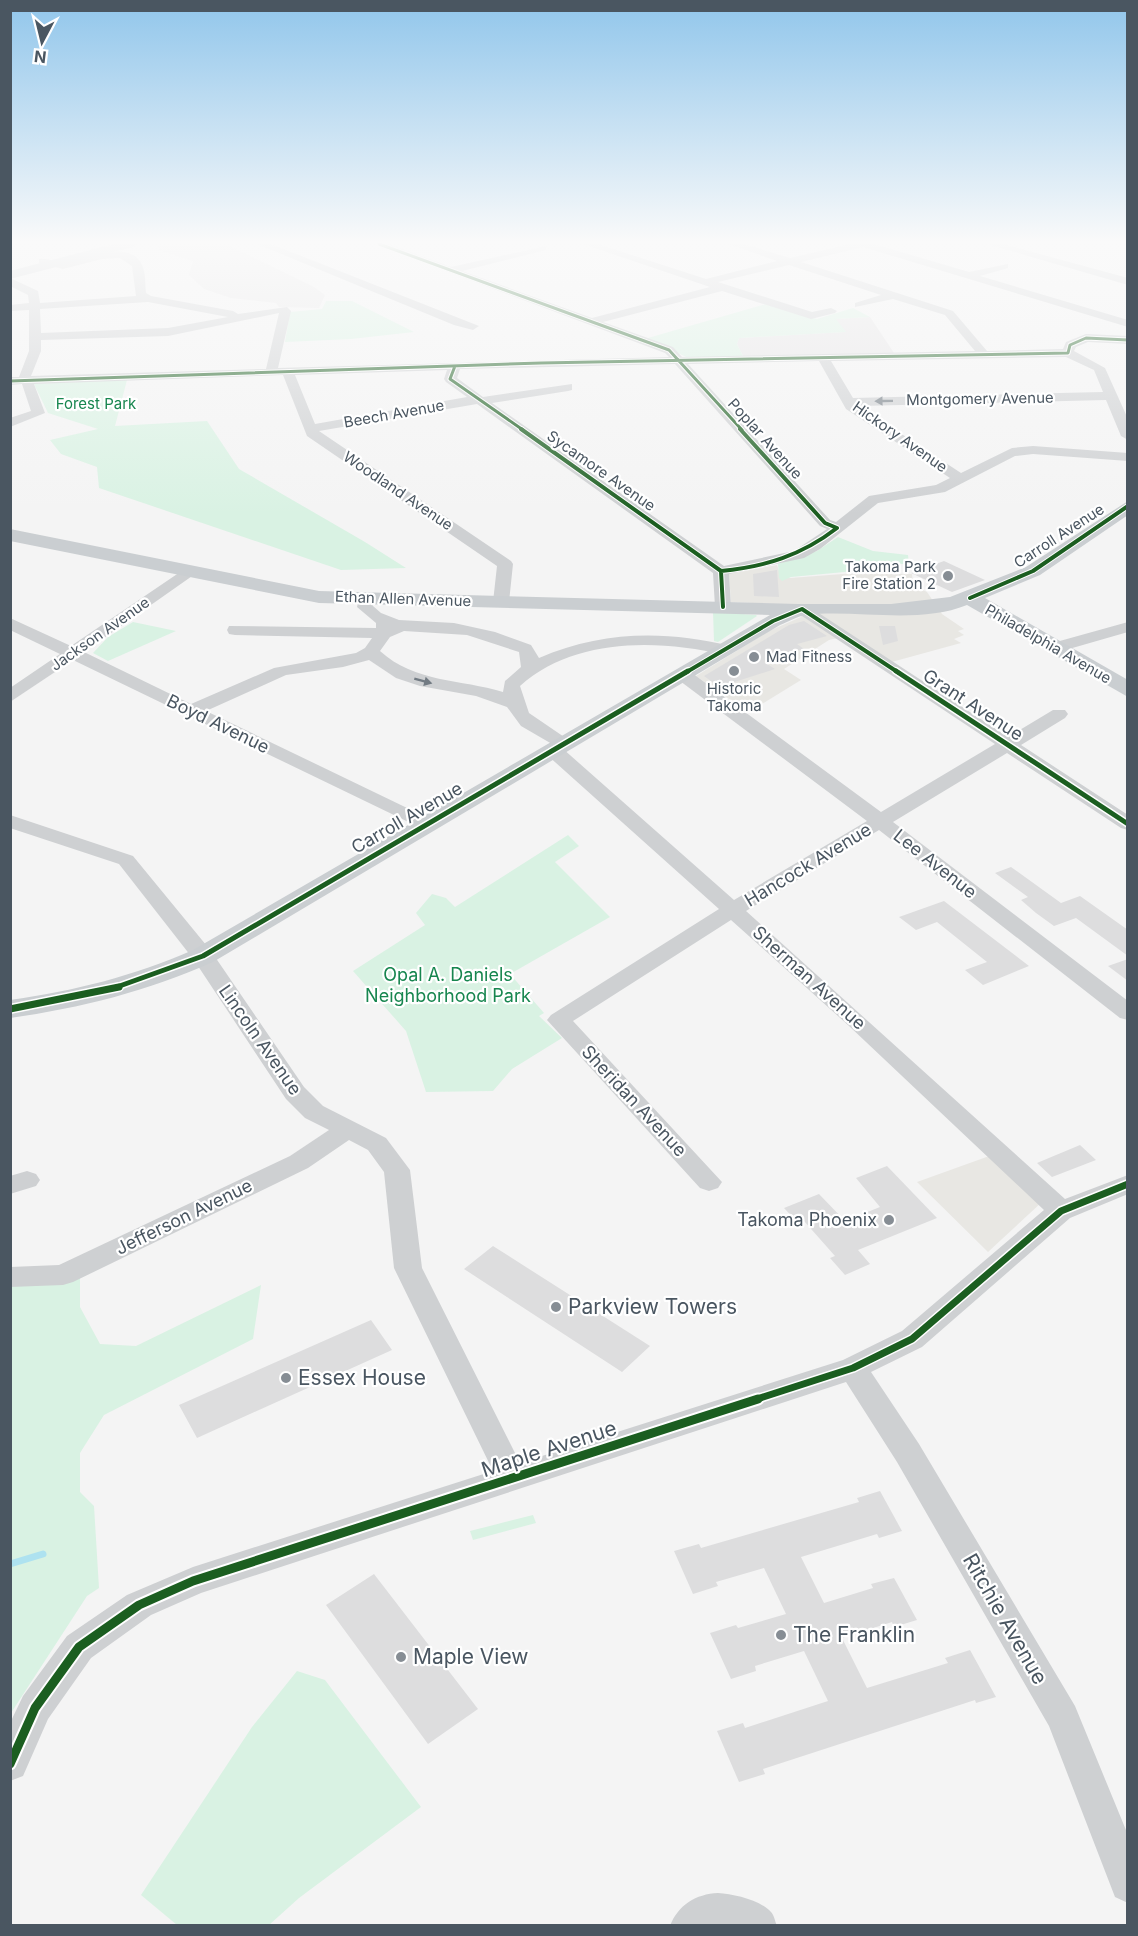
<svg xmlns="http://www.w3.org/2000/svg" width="1138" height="1936" font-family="Inter,sans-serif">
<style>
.commercial{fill:#e8e7e3}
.education{fill:#e6e5e6}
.green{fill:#d9f2e3}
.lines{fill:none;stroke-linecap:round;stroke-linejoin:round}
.stream{stroke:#aee2f0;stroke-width:7}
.building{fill:#ddddde}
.minor{fill:#ced0d2;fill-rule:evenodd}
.major{fill:#caced1;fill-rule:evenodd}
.cycleway-far4-casing{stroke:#fff;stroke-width:5}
.cycleway-far3-casing{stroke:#fff;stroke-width:6}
.cycleway-far2-casing{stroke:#fff;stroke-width:8}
.cycleway-far1-casing{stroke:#fff;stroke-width:10}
.cycleway-casing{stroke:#fff;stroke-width:13}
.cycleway-far4{stroke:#1b5e20;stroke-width:3}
.cycleway-far3{stroke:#1b5e20;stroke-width:4}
.cycleway-far2{stroke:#1b5e20;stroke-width:5}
.cycleway-far1{stroke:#1b5e20;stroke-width:7}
.cycleway{stroke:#1b5e20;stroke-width:9}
.oneway{fill:#727b83}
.poi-dot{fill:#868d94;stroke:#fff;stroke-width:2}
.labels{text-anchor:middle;stroke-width:4.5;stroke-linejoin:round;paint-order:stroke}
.far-street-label{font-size:15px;fill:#4a5661;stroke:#fff}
.far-park-label{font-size:15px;fill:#17864f;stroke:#fff}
.far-poi-label{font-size:15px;fill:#4a5661;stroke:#fff;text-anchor:end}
.street-label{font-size:18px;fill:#4a5661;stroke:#fff}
.park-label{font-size:18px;fill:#17864f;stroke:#fff}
.poi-label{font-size:18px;fill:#4a5661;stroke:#fff;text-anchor:end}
.near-poi-label{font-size:21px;fill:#4a5661;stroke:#fff;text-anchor:start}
.near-street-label{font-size:21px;fill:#4a5661;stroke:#fff}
</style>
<rect width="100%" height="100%" fill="#f4f4f4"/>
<!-- commercial -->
<path class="commercial" d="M777,565l4,12 9,1 66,-5 56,1 1,11 14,7 15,22 22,15 -6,2 6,4 -10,4 7,4 -73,20 -40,-27 -19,4 -45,29 17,11 -44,27 -15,1 -46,-32 73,-45 32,-14 -3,-12 -67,-3 -2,-28z
M992,1155l50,47 -54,50 -71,-70z"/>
<!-- education -->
<path class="education" d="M161,244h60l13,4 80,39 11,8 -6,13 -40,-1 -3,-4 -45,-5 -27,-9 -15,-14 4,-14 -35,-11z
M870,317l26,39 -152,2 -7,-14 2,-6 106,-6 -10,-13z"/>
<!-- green -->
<path class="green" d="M326,301h26l62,31 -63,7 -66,3 5,-30 32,-3z
M766,304l51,15 36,-11 17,9 -34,2 10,13 -107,6 -2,6 7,14 -58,-1 -38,-19z
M127,380l-12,46 92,-5 32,48 126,73 41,26 -65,2 -242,-82 -2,-21 -36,-13 -11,-14 48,-11 -50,-16 -14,-29z
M838,537l35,14 35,4 1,9h-55l1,7 -64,6 -9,4 -3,-3 -1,-14 39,-13z
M713,612l43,3 1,1 -39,26 -4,-1z
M133,622l43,9 -68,30 -15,-8 15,-16z
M568,835l11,11 -24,16 55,55 -100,57 34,39 -5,3 23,22 -50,31 -19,22 -67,1 -20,-61 -53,-60 72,-46 -9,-12 16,-19 14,4 9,9z
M80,1276v31l20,37 36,2 125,-61 -8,54 -149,76 -24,38v39l14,14 5,82 -12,8 -76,117v-433z
M533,1515l3,8 -63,17 -3,-9z
M297,1671l28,9 96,127 -122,91 -30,27h-92l-36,-30 111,-168z"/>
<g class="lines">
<!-- stream -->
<path class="stream" d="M10,1564l33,-10"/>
</g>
<!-- building -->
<path class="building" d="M944,561l41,19 -33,12 -41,-19z
M777,570l2,27 -25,-1 -1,-22z
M804,621l23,15 -30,8 7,5 -26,6 3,2 -17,5 11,7 -56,18 -15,-11 85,-51z
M879,626h16l3,15 -15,4z
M1011,867l50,36 19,-7 48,34v26l-52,-38 -22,8 -18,-13 -15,-13 7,-3 -33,-24z
M944,901l85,65 -46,19 -18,-15 22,-8 -50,-40 -21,8 -17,-13z
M1128,959v22l-20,-15z
M1080,1145l16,15 -44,17 -15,-14z
M887,1166l50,52 -79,32 12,14 -25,11 -15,-17 5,-2 -31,-35 -6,2 -14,-15 35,-14 26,27 35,-14 -24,-29z
M493,1246l157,100 -28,26 -158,-103z
M371,1320l21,30 -195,88 -18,-33z
M880,1491l22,40 -23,7 -2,-4 -76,23 23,46 49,-15 -2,-4 23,-6 23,42 -23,7 -2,-5 -50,16 25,50 81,-25 -3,-5 25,-8 26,47 -20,6 -1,-3 -212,69 2,5 -26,8 -22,-51 26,-8 2,5 83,-27 -24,-50 -49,15 1,5 -25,8 -21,-46 26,-8 2,3 48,-14 -22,-46 -48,14 2,4 -25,8 -19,-43 25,-7 2,4 158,-46 -2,-4z
M374,1574l104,135 -50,35 -102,-139z"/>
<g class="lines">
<!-- minor -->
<path class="minor" d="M257,244h14l208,82 -6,4 -19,-5z
M374,244h14l63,23 95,-21v4l-84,21 130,47 118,-31 -127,-43h15l108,35 71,-18 -48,-17h15l46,14 60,-14h24l95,28 39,-8v4l-28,8 148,44v7l-265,-80 -62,15 152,49 34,40 76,-2 3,-7 20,-8 42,2v8l-40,-2 -12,5 -2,4 31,17 23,51v21l-7,-4 -15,-36 -247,6 102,67 51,-25 21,-2 95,7v8l-95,-7 -18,2 -70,36 -67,11 -58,46 -16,9 -75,16 2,33 -8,5 -8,-5 -2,-34 -236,-169 -158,27 192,130 2,3 -4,38 -8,5 -8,-5 4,-36 -190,-130 -24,-61 -249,9 11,29 -35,14v-9l21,-7 -9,-27 -12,1v-8h9l10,-26v-41l-19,1v-6l19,-2 -1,-8 -18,-9v-8l28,13 2,12 96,-7 -4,-30 -12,-8 -18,1 -39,10 -24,-6v-4c10,-2 18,5 28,3 19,-3 63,-24 75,3 4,8 3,20 4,28l5,3 82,15 5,3 49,-7 4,4 -13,57 391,-11 -4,-4zM789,265l92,30 -26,8v4l38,-8 52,16 30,36 -293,6 -9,-10 -70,-25 119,-31 89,28 24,-6 2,-2 -6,-3 -19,4 -94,-30zM148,302l80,15 -60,11 -127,5 -1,-24zM279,313l-13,56 -235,7 10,-25v-11l127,-4zM1066,357l28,13 9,22 -250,6 -22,-37zM819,361l27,48 104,69 -14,7 -67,11 -33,26 -6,-2 -142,-156zM675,364l145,162 7,3 -33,22 -70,15 -232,-163 76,-12 4,-1v-6l-89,13 -26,-19 3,-9zM447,370l-3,9 2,3 21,15 -152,27 -20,-49z
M987,244h16l125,34v7z
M189,566l8,5 -2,3 -111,78 107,52 83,-36 82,-15 9,-5 7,-10 -137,-3 -6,-1 -2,-4 2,-4 147,2v-5l-19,-16 3,-11 6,-2 8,5 -1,7 8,7 18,7 55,3 41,9 36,13 8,13c62,-27 126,-28 191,-12l3,4 -9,5c-67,-16 -150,-17 -204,31l9,27 44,30 -2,4 -9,1 172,152 133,-79 -191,-143 -3,-4 3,-4h12l193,142 114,-68 -199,-132 -2,-3 2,-3h12l200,131 45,-27h12l3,4 -3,4 -44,27 107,70v15l-7,-2 -114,-75 -114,69 235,179v19l-8,-2 -241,-188 -133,81 319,288 63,-24v19l-58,24 -148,129 -51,25 48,72 156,262 53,129v68l-13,-6 -66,-171 -152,-264 -51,-80 -645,211 -50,22 -60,43 -43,61 -25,57 -13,5v-58l13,-27 44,-60 60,-41 66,-28 300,-96 -99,-203 -10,-96 -16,-22 -19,-10 -41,28 -235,114 -10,3 -53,2v-20l49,-2 231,-109 39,-26 -24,-12 -19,-19 -92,-139 -75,-96 -109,-36v-13l123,41 78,95 93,136 19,19 63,32 24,32 12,98 98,195 323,-103 59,-29 142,-121 -196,-185 -117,-105 -158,101 149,161 -4,6 -9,3 -9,-3 -153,-168 4,-5 168,-106 -173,-155 -2,-4 8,-6 -31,-18 -14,-19 -31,-11 -56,-10 -24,-8 -27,-18 -26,7 -57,8 -80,36 226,109 3,4 -3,4 -7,2 -352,-170 -63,42v-14l50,-34 -50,-24v-12l61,28zM404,631l63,4 52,17 2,15 -16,14 -2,11c-42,-13 -88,-9 -123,-41l10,-14z
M1128,622v10l-73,21 -9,-5 3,-4z
M27,1171l9,3 4,6 -4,6 -26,8v-18z
M718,1893c16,1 42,7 53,19 3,3 4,9 6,14h-107c8,-21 26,-32 48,-33z"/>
<!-- major -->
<path class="major" d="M113,244h22l-2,3 -123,32v-8z
M1128,501v14l-88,60 -55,23 143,82v17l-161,-92c-49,20 -112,4 -161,10 -8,1 -18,7 -26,10l-567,337c-65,29 -132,46 -203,56v-18c64,-9 124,-24 183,-50l577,-335 -451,-12 -309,-62v-12l309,62 479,13h93l59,-7 76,-30z"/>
<defs>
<path id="cycleway-far4" d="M379,244l290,106 73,80
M455,366l-5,13 73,51
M10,381l531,-18 527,-10 2,-8 16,-7 42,2"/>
<path id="cycleway-far3" d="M521,429l200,142 2,36
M721,571c44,-4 81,-16 116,-43l-12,-5 -85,-94
M970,598l63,-27 95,-65
M685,673l88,-52 29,-12 97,64"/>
<path id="cycleway-far2" d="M896,671l232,153
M114,988l89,-32 485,-285"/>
<path id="cycleway-far1" d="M10,1009l109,-22
M754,1400l99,-32 59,-29 149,-128 67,-27"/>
<path id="cycleway" d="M10,1764l25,-56 44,-61 60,-42 54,-24 565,-182"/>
</defs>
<!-- cycleway-far4 casing -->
<use href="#cycleway-far4" class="cycleway-far4-casing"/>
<!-- cycleway-far3 casing -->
<use href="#cycleway-far3" class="cycleway-far3-casing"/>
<!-- cycleway-far2 casing -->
<use href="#cycleway-far2" class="cycleway-far2-casing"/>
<!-- cycleway-far1 casing -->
<use href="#cycleway-far1" class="cycleway-far1-casing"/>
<!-- cycleway casing -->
<use href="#cycleway" class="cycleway-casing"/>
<!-- cycleway-far4 -->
<use href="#cycleway-far4" class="cycleway-far4"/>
<!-- cycleway-far3 -->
<use href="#cycleway-far3" class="cycleway-far3"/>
<!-- cycleway-far2 -->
<use href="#cycleway-far2" class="cycleway-far2"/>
<!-- cycleway-far1 -->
<use href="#cycleway-far1" class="cycleway-far1"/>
<!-- cycleway -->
<use href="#cycleway" class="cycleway"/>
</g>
<!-- one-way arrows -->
<defs><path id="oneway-solid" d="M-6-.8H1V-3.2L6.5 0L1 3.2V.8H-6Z" transform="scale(1.5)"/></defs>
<g class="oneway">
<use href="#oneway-solid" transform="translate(884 401) rotate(179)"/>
<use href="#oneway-solid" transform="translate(423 681) rotate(15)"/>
</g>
<!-- sky -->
<linearGradient id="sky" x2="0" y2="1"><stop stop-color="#91c6eb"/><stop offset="0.47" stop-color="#fafafa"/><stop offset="1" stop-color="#fafafa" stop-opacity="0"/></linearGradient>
<rect width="1138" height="515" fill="url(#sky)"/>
<!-- markers -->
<g class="poi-dot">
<circle cx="948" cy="576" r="6"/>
<circle cx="754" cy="657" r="6"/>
<circle cx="734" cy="671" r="6"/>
<circle cx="889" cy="1220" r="6"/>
<circle cx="556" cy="1307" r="6"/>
<circle cx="286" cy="1378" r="6"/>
<circle cx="781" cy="1635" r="6"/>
<circle cx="401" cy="1657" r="6"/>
</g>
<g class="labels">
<!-- far-street labels -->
<g class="far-street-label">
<text transform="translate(980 399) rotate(-1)" y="5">Montgomery Avenue</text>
<text transform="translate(394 414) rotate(-10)" y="5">Beech Avenue</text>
<text transform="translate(900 437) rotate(35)" y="5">Hickory Avenue</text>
<text transform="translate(765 439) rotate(48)" y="5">Poplar Avenue</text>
<text transform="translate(601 471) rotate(35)" y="5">Sycamore Avenue</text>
<text transform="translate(398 491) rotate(34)" y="5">Woodland Avenue</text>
<text transform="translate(1059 536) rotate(-33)" y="5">Carroll Avenue</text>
<text transform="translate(403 599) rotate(2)" y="5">Ethan Allen Avenue</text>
<text transform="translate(100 634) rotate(-35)" y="5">Jackson Avenue</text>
<text transform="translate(1048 644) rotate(30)" y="5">Philadelphia Avenue</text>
</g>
<!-- far-park labels -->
<g class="far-park-label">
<text x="96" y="409">Forest Park</text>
</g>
<!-- far-poi labels -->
<g class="far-poi-label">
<text x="936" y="572">Takoma Park<tspan x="936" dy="17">Fire Station 2</tspan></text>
<text x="766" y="662" text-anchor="start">Mad Fitness</text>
<text x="734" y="694" text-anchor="middle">Historic<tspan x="734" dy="17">Takoma</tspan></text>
</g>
<!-- street labels -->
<g class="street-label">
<text transform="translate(973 705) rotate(33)" y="6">Grant Avenue</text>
<text transform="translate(218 724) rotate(26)" y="6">Boyd Avenue</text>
<text transform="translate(407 818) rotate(-30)" y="6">Carroll Avenue</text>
<text transform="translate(935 864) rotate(38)" y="6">Lee Avenue</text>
<text transform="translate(808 865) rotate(-31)" y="6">Hancock Avenue</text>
<text transform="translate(809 978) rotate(42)" y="6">Sherman Avenue</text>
<text transform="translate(260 1040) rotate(55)" y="6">Lincoln Avenue</text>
<text transform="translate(634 1101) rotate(47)" y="6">Sheridan Avenue</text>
<text transform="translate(184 1217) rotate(-26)" y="6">Jefferson Avenue</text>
</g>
<!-- park labels -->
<g class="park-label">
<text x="448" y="981">Opal A. Daniels<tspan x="448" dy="21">Neighborhood Park</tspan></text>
</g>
<!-- poi labels -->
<g class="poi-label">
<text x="877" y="1226">Takoma Phoenix</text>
</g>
<!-- near-poi labels -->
<g class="near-poi-label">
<text x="568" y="1314">Parkview Towers</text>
<text x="298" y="1385">Essex House</text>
<text x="793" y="1642">The Franklin</text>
<text x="413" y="1664">Maple View</text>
</g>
<!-- near-street labels -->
<g class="near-street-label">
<text transform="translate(549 1449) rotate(-18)" y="7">Maple Avenue</text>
<text transform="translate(1005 1619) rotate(60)" y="7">Ritchie Avenue</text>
</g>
</g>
<!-- border -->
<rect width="1138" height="1936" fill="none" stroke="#4a5661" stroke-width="24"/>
<!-- north arrow -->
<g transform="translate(42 42) rotate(187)" stroke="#ffffff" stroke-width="4.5" paint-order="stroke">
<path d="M0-4.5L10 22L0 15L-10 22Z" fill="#4a5661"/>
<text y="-9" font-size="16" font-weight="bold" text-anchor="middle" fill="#4a5661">N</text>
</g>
</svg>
